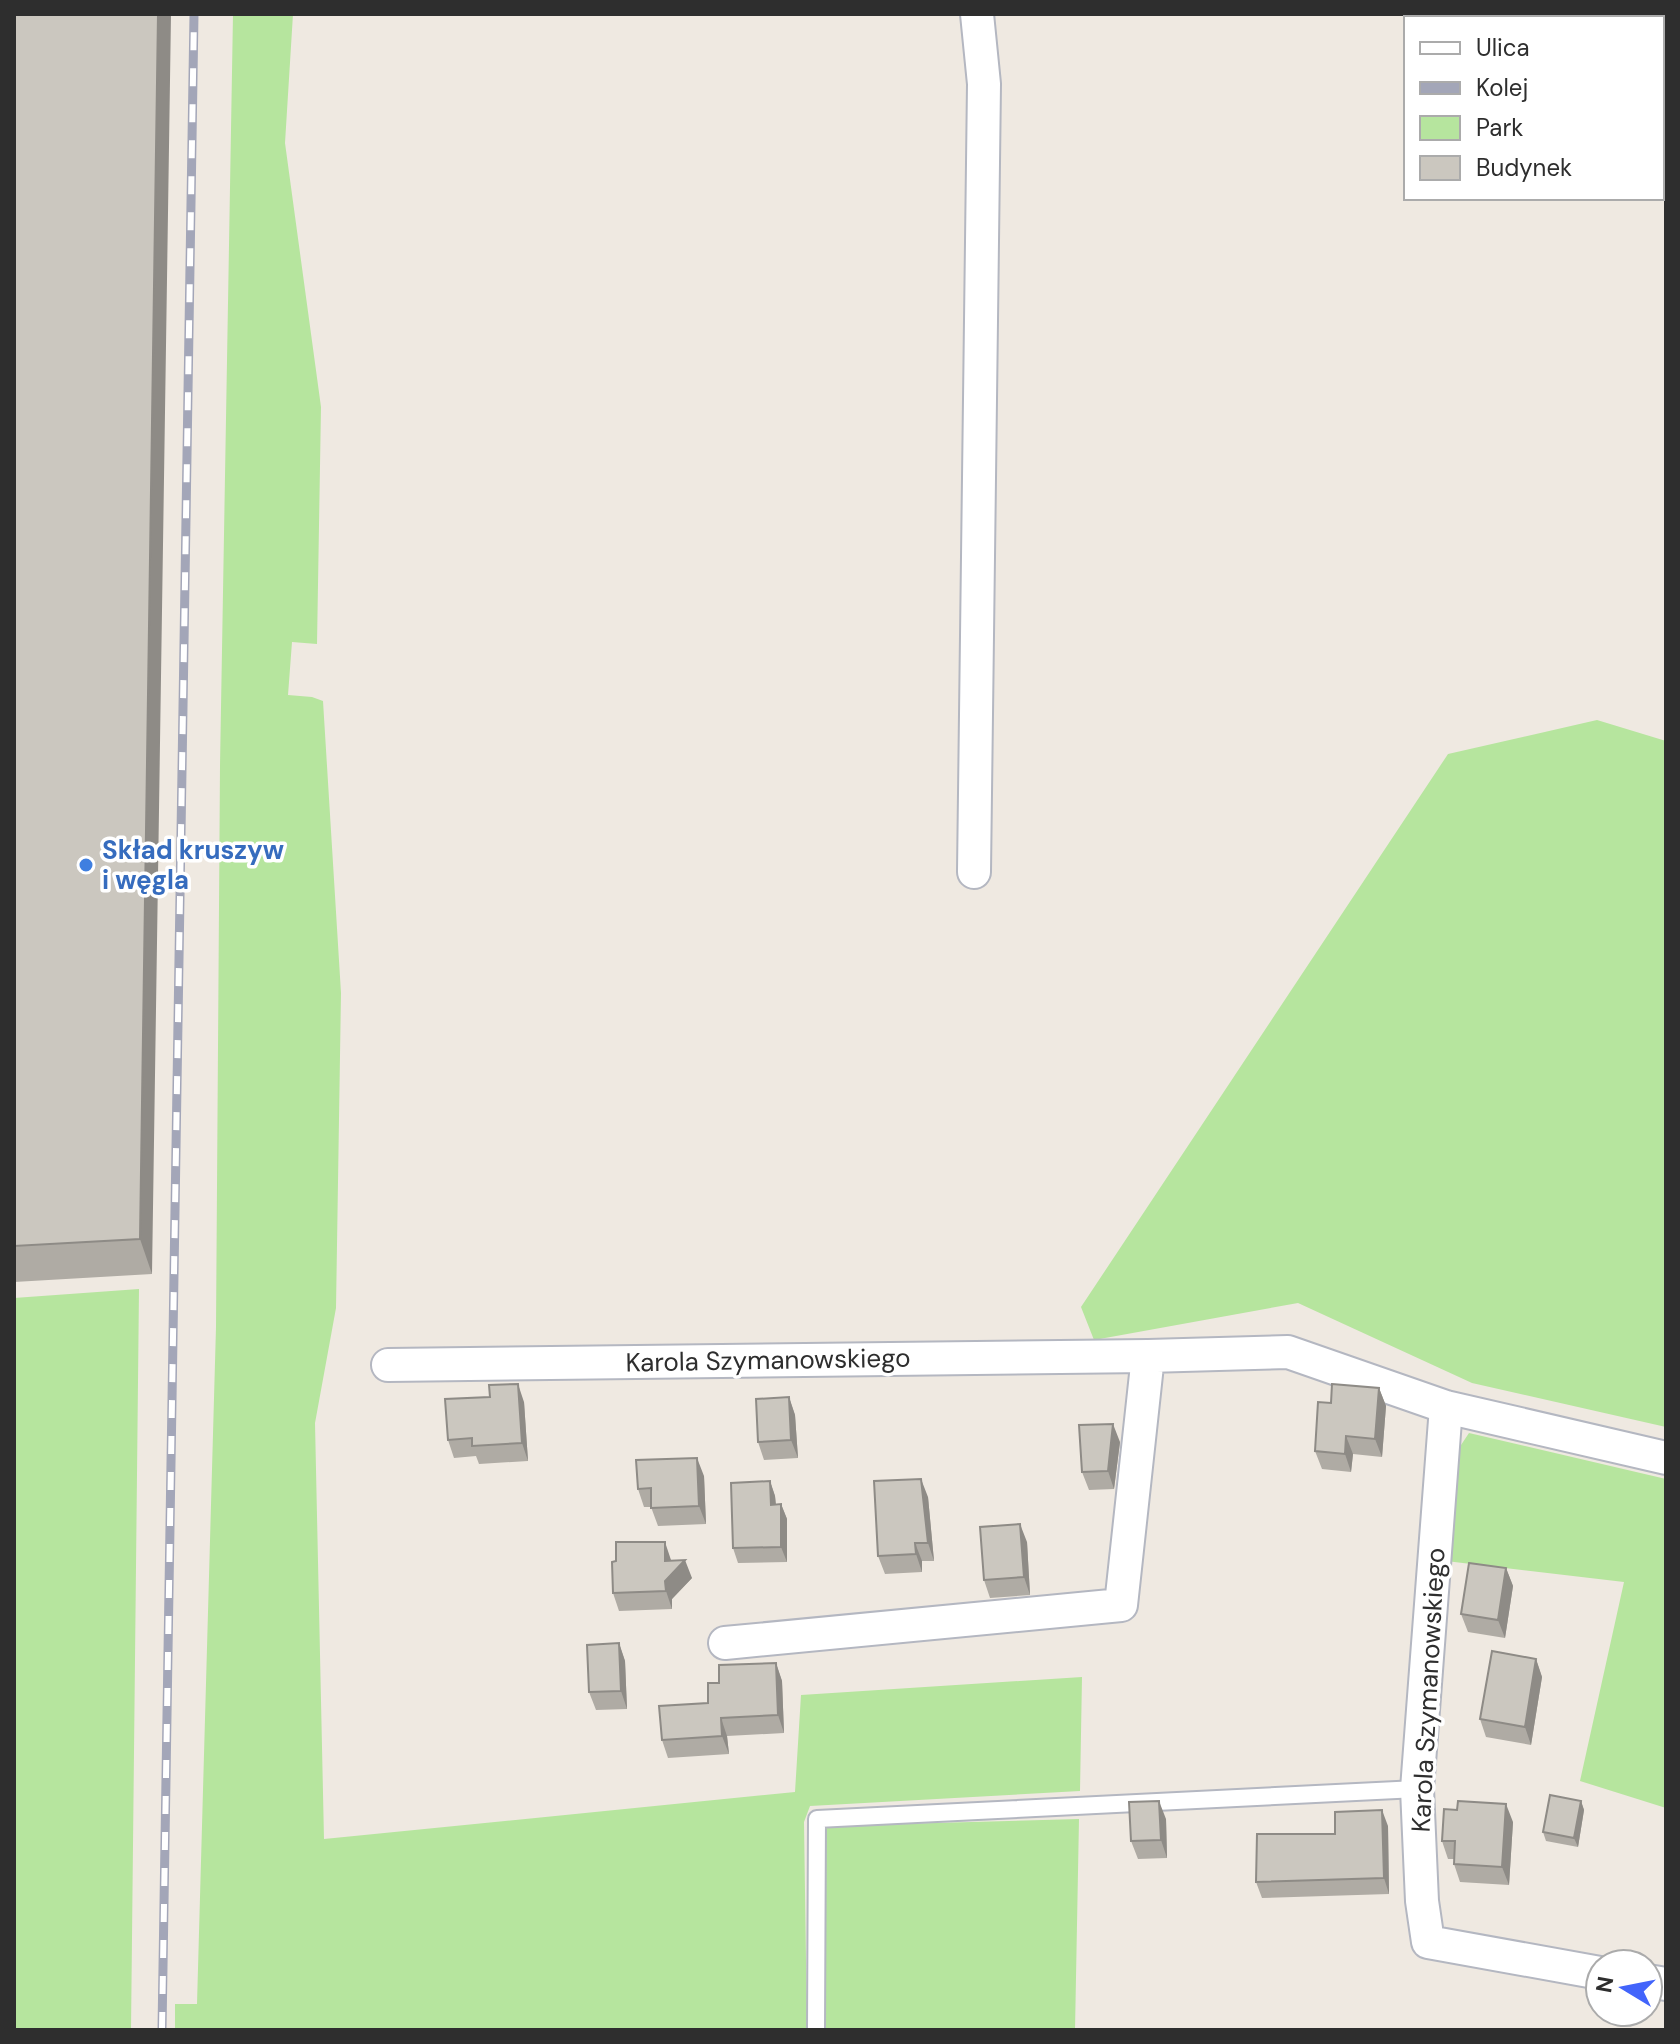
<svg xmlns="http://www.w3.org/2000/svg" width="1680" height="2044" font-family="'DM Sans',sans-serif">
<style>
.green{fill:#b6e59e}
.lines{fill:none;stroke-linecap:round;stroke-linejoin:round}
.lane-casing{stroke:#b4b7c1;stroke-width:20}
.street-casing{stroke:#b4b7c1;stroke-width:36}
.lane{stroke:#fff;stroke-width:16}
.street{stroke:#fff;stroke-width:32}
.rail-casing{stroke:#a3a6b8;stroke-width:9}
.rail{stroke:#fff;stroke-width:6;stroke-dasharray:18;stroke-linecap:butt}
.wall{fill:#afaba4}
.shaded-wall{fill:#8e8b86}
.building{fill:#cbc7bf;stroke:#8e8b86;stroke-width:2}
.shop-dot{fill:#3f7fe0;stroke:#fff;stroke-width:3}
.labels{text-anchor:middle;stroke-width:7;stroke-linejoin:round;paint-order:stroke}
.shop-label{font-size:26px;font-weight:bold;fill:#366cbe;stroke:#fff;text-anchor:start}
.street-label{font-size:26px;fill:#2e2e2e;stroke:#fff}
</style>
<rect width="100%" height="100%" fill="#efe9e1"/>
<!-- green -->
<path class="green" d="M233,14h60l-8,129 36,264 -4,237 -25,-2 -4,53 24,2 11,4 18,292 -5,315 -21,115 9,416 471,-47 6,-97 281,-18 -2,114 -270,15 -6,16 3,208h-632v-26h22l19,-677 4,-561z
M1597,720l69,21v686l-194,-44 -174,-80 -204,37 -13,-33 367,-553z
M139,1289l-8,741h-117v-732z
M1469,1433l197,46v329l-86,-27 44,-199 -178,-21 7,-104z
M1079,1819l-4,211h-249l-3,-204z"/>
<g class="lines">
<defs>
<path id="lane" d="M816,2029l1,-210 600,-30"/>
<path id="street" d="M974,872l10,-788 -7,-70
M388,1365l760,-9 140,-4 158,55 220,51
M1446,1407l-29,382 5,112 6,41 172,31
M725,1643l396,-38 27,-249
M1648,1981l18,3"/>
</defs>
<!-- lane casing -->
<use href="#lane" class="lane-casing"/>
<!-- street casing -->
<use href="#street" class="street-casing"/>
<!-- lane -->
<use href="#lane" class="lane"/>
<!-- street -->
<use href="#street" class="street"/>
<defs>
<path id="rail" d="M162,2030l32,-2016"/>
</defs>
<!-- rail casing -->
<use href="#rail" class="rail-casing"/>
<!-- rail -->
<use href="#rail" class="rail"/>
</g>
<!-- wall -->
<path class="wall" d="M14,14l138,1260 -138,8z
M1379,1388l7,18 -4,51 -29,-3 -2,18 -29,-3 -7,-18 16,-48z
M789,1397l6,18 3,43 -34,2 -6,-18z
M524,1402l4,59 -49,3 -3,-8 -22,2 -6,-18z
M1120,1442l-6,47 -25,1 -7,-18z
M704,1476l2,48 -48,2 -7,-19h-7l-6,-18z
M770,1481l5,15 1,8h5l6,15v43l-49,1 -5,-15z
M928,1497l6,64h-12v11l-37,2 -7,-18z
M1027,1542l3,53 -40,3 -6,-18z
M671,1561l21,17 -20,21v10l-53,2 -6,-18z
M1506,1568l7,18 -8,52 -37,-6 -7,-18z
M619,1643l6,18 2,48 -31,1 -7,-18z
M1536,1659l6,18 -11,68 -45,-8 -6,-18z
M776,1663l6,18 2,52 -57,3 2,18 -61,4 -6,-18 46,-37 11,-20z
M1581,1801l3,9 -6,37 -32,-6 -3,-9z
M1166,1819l1,39 -29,1 -7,-18z
M1513,1822l-4,63 -49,-3 -6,-18v-5h-6l-6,-18z
M1388,1826l1,68 -127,4 -6,-16z"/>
<!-- shaded-wall -->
<path class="shaded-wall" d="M158,14h13l-19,1260 -12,-35z
M518,1384l6,18 4,59 -6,-18z
M1379,1388l7,18 -4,51 -7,-18z
M789,1397l6,18 3,43 -7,-18z
M1113,1424l7,18 -6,47 -6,-18z
M1346,1436l7,18 -2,18 -6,-18z
M697,1458l7,18 2,48 -7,-18z
M921,1479l7,18 6,64 -6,-18z
M770,1481l5,15 2,24 -6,-15z
M781,1504l6,15v43l-6,-15z
M1020,1524l7,18 3,53 -6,-18z
M665,1542l6,18 1,14 13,-14 7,18 -20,21v10l-6,-18z
M915,1543l7,18v11l-6,-18z
M1506,1568l7,18 -8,52 -7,-18z
M619,1643l6,18 2,48 -6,-18z
M1536,1659l6,18 -11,68 -6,-18z
M776,1663l6,18 2,52 -6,-18z
M721,1718l6,18 2,18 -7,-18z
M1159,1801l7,18 1,39 -6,-18z
M1581,1801l3,9 -6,37 -4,-9z
M1506,1804l7,18 -4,63 -7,-18z
M1382,1810l6,16 1,68 -5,-16z"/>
<!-- building -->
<path class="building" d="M14,14h144l-18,1225 -126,7z
M518,1384l4,59 -50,3v-8l-24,2 -3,-41 45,-2 -1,-12z
M1332,1384l47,4 -4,51 -29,-3 -1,18 -30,-3 3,-49 13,1z
M789,1397l2,43 -33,2 -2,-43z
M1113,1424l-5,47 -26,1 -3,-47z
M697,1458l2,48 -48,2v-20l-13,1 -2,-29z
M921,1479l7,64h-13l1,11 -38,2 -4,-75z
M770,1481l1,24 10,-1v43l-48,1 -2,-65z
M1020,1524l4,53 -40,3 -4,-53z
M616,1542h49v19l20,-1 -20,21 1,10 -53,2 -1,-31 4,-1z
M1469,1563l37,5 -8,52 -37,-6z
M619,1643l2,48 -32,1 -2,-47z
M1492,1651l44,8 -11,68 -45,-8z
M776,1663l2,52 -57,3 1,18 -60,4 -3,-34 49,-3v-20h11v-18z
M1550,1795l31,6 -7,37 -31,-6z
M1159,1801l2,39 -30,1 -2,-39z
M1458,1801l48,3 -4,63 -48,-3 1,-23h-13l2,-32 13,1z
M1382,1810l2,68 -128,4 1,-48h78v-22z"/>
<!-- markers -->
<circle class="shop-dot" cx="86" cy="865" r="8"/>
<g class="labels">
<!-- shop labels -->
<g class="shop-label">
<text x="102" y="859">Skład kruszyw<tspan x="102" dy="30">i węgla</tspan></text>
</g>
<!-- street labels -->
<g class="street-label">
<text transform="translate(768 1360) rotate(-1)" y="9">Karola Szymanowskiego</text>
<text transform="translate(1428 1690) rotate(-87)" y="9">Karola Szymanowskiego</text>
</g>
</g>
<!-- border -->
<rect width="1680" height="2044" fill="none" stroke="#2e2e2e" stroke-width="32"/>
<!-- legend -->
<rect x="1404" y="16" width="260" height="184" fill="#ffffff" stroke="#ababab" stroke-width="2"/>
<rect x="1420" y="42" width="40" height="12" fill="#ffffff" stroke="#ababab" stroke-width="2"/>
<text x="1476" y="56" font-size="24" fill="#2e2e2e">Ulica</text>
<rect x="1420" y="82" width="40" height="12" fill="#a3a6b8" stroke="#ababab" stroke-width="2"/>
<text x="1476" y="96" font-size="24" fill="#2e2e2e">Kolej</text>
<rect x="1420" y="116" width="40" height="24" fill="#b6e59e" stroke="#ababab" stroke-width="2"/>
<text x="1476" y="136" font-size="24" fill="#2e2e2e">Park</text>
<rect x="1420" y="156" width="40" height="24" fill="#cbc7bf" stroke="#ababab" stroke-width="2"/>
<text x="1476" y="176" font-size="24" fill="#2e2e2e">Budynek</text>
<!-- north arrow -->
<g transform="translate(1624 1988) rotate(280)"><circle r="38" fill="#ffffff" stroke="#ababab" stroke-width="2"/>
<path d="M0-6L14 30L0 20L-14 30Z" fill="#4264fb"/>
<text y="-12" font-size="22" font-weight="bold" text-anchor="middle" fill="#2e2e2e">N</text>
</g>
</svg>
